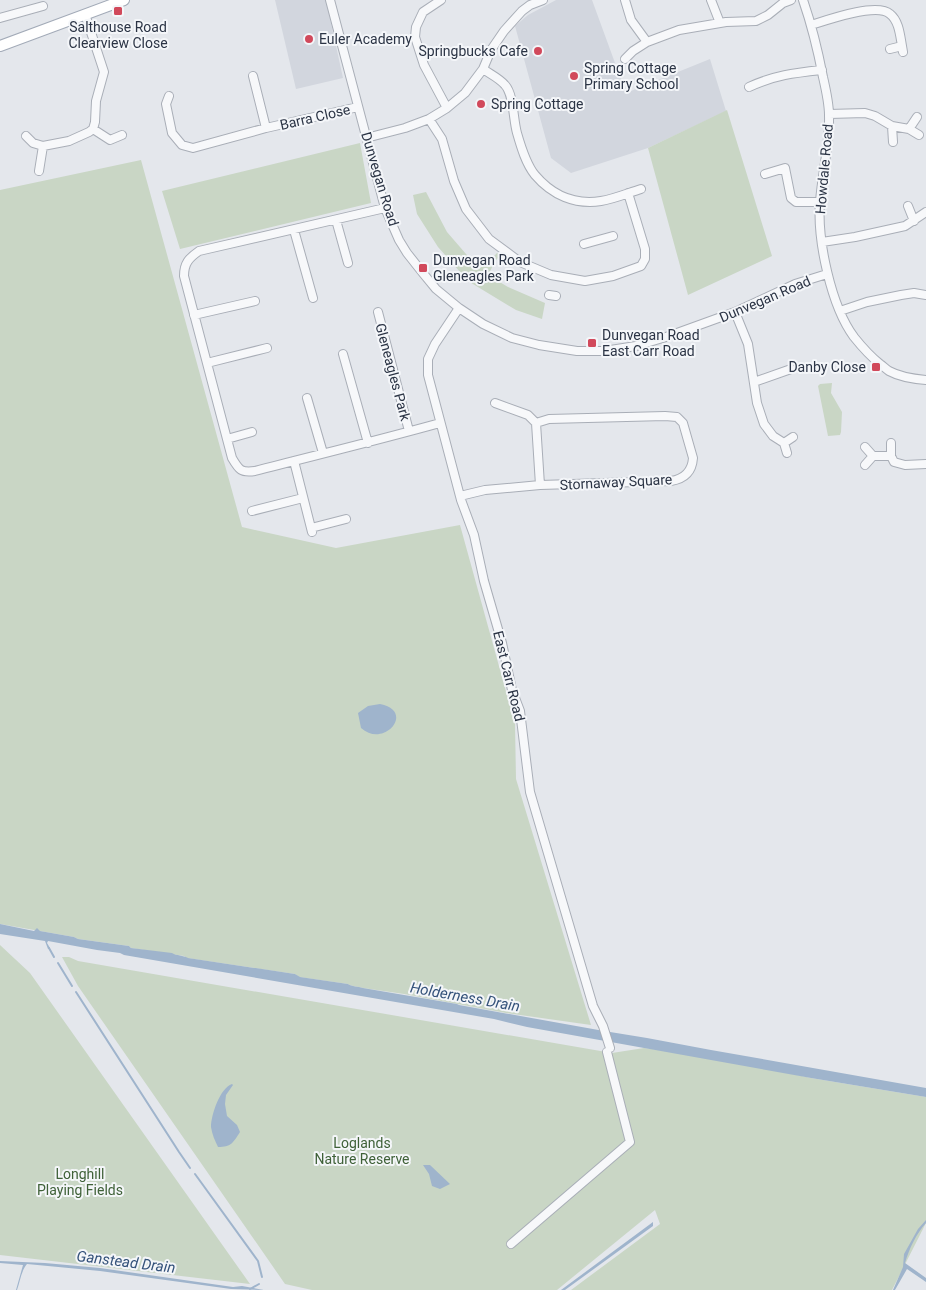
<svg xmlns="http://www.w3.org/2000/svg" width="926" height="1290" font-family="Roboto,sans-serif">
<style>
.built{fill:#d2d6de}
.green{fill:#c9d6c5}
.water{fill:#9fb4cc}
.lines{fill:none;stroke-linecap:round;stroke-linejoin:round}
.stream{stroke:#9fb4cc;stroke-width:2}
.minor-casing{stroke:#a9aeb7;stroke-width:10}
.major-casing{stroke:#a3abb8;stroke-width:12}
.minor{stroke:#f7f8fa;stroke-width:8}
.major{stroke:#fff;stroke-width:10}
.poi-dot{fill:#d1495b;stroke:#f4f6f9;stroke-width:2}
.labels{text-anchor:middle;stroke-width:4;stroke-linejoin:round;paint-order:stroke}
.poi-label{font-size:14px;fill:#2b3445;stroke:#f4f6f9;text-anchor:start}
.street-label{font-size:14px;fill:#2b3445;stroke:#f4f6f9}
.park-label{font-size:14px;fill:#3f6138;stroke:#f4f6f9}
.water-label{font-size:15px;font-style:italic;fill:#34527a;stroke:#f4f6f9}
</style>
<rect width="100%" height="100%" fill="#e4e7ec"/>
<!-- built -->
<path class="built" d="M275,0h51l17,78 -47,11z
M556,0h36l34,93 84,-34 16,52 -78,37 -77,25 -20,-15 -36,-132 13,-11z"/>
<!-- green -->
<path class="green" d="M727,110l45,146 -84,39 -40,-147z
M360,143l11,60 -191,46 -18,-58z
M141,160l101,367 94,21 124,-23 55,199 1,55 75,246 -85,-12 -102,-19 -41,-6c-5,-2 -11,-1 -15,-4l-49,-7 -4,-3 -108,-16 -3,-2 -53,-8 -2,-2 -51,-7 -4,-2 -74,-13v-734z
M426,192l21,40 32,37 12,-10 6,-6 4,2 -5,5 -8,15 20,12 37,16 -3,16 -26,-9 -48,-29 -30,-34 -21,-33 -4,-19z
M832,383l-1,10 11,19 -1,20 -1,3 -12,1 -10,-50 2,-2z
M0,945l30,28 220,311 -250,-29z
M62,957h7l9,4 534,92 32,-5 60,7 107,23 115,19v126l-34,67h-321l89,-66 -5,-14 -98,80h-245l-27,-6 -207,-298z"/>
<!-- water -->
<path class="water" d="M380,704c36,7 4,45 -19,24l-3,-15 10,-7z
M0,924l34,7 3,-3 3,3 34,6 4,2 51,7 2,2 41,5c5,3 11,2 16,5l107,16 5,3 48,7c4,3 10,2 15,4l94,16 2,1 145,26 43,7 64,12 215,38v9l-115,-19 -284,-51 -33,-8 -370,-64 -4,-2 -23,-3 -49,-9 -1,2 3,5 -1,1h-1l-3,-8 -45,-7z
M232,1084l1,1 -7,10 -1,9 2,12 10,9 3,7c-7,11 -9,15 -22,15 -3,-6 -6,-13 -7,-20 0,-12 9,-39 21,-43z
M423,1165h7l20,19 -10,5 -8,-3 -3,-12z
M926,1220v3c-10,11 -17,26 -21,40l21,15v4l-19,-13 -12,21h-2l10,-23 1,-13 14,-25z
M653,1222v4l-88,64h-4z
M0,1261l45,2 55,5 133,19 9,-1 22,4 -33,-1 -131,-18 -73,-7c-6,7 -7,18 -10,26h-1l7,-25 -23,-2z"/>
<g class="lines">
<!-- stream -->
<path class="stream" d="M49,948l5,9
M58,963l14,23
M76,992l103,160 11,16
M195,1174l63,87 4,16
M250,1289l9,-5"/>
<defs>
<path id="minor" d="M330,0l55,208 14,32 8,13 15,19 14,17 23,19 24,16 29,14 27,7 38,6h27l32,-5 30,-9 69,-25 60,-28 32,-10
M441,0l-18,12 -7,15 -1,10 9,28 23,43
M625,0l6,20 16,22 32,-12 47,-8 30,-1 12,-6 15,-12 8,-3
M711,0l9,23
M803,0c9,26 15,51 20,77 3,13 6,26 6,38 1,29 -7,58 -9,87 -3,38 11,104 34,135 8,10 16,19 26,27 3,2 6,5 9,7 11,6 25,8 37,9
M0,18l43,-12
M811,25c16,-5 66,-23 79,-11 9,7 10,21 12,32
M890,49l12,-3 1,6
M625,59l8,-8 14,-9
M483,69c7,5 16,9 22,16 9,10 8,34 12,48 4,14 9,31 18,42 17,20 40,30 66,26 13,-2 27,-8 40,-12
M253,76l13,52 92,-21
M749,87c26,-12 45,-14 73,-17
M169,96l-3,8 6,29 10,12 11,3 73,-20
M829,114l36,-1 10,3 17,10 17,3 10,6
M429,119l13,20 12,42 12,28 23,30 31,23 31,13 34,6 28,-5 28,-10 4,-7v-10l-17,-56
M892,126l1,16
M93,129l17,11 12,-5
M909,129l8,-12
M26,136l7,7 10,3 26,-5 20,-9 4,-3 2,-7 1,-21 8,-29 -19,-58
M366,138l39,-10 24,-9 18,-11 18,-15 18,-24 8,-19 13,-19 18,-20 8,-6 13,-5
M39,171l4,-25
M765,174l20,-6 6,30 5,4h24
M908,206l6,15
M385,208l-186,43c-10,7 -15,12 -15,25l48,182c7,12 9,15 23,13 62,-16 124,-31 185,-48
M336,220l12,43
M294,230l19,68
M822,242l33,-5 50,-11 21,-14
M584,244l29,-8
M549,295l7,1
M459,308l-24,36 -7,15v16l33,125 13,35 10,46 18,62 10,47 8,21 10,81 63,214 10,20 7,22
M840,311l27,-9 34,-7 13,-2 12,2
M378,312l31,119
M735,312l13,32 9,59 7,21 9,12 11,7
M194,315l61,-14
M343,354l25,89
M207,363l60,-15
M754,382l37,-13
M307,398l16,55
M495,403l33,12 8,8 4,62
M227,439l25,-7
M891,443v13l3,6 11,3 21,-1
M865,447l8,9 -8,9
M787,453l-3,-10 9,-6
M873,456h18
M294,461l18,71
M460,496l25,-6 55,-5 131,-4c13,-2 21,-9 22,-23l-10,-35 -6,-6 -12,-1 -116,3 -13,4
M252,511l51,-13
M311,528l35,-9
M511,1244l119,-102 -23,-90"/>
<path id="major" d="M0,46l124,-46"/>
</defs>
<!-- minor casing -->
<use href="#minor" class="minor-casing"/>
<!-- major casing -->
<use href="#major" class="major-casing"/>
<!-- minor -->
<use href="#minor" class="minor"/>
<!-- major -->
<use href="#major" class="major"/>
</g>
<!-- markers -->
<g class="poi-dot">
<rect x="113" y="6" width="10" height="10" rx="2.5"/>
<circle cx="309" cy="39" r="5"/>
<circle cx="538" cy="51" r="5"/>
<circle cx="574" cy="76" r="5"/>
<circle cx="481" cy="104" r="5"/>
<rect x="418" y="263" width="10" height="10" rx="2.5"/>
<rect x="587" y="338" width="10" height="10" rx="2.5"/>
<rect x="871" y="362" width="10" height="10" rx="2.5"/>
</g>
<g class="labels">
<!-- poi labels -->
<g class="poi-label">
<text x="118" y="32" text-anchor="middle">Salthouse Road<tspan x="118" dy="16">Clearview Close</tspan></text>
<text x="319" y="44">Euler Academy</text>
<text x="528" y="56" text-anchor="end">Springbucks Cafe</text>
<text x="584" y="73">Spring Cottage<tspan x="584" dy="16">Primary School</tspan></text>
<text x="491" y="109">Spring Cottage</text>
<text x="433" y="265">Dunvegan Road<tspan x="433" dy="16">Gleneagles Park</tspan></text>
<text x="602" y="340">Dunvegan Road<tspan x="602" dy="16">East Carr Road</tspan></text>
<text x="866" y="372" text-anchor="end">Danby Close</text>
</g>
<!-- street labels -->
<g class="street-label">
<text transform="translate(315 117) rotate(-13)" y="5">Barra Close</text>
<text transform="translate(824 169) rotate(-85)" y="5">Howdale Road</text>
<text transform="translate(380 179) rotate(73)" y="5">Dunvegan Road</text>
<text transform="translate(765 299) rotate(-23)" y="5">Dunvegan Road</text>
<text transform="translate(393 372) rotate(75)" y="5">Gleneagles Park</text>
<text transform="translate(616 482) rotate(-3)" y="5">Stornaway Square</text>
<text transform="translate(509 676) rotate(76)" y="5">East Carr Road</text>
</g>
<!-- park labels -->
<g class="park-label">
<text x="362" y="1148">Loglands<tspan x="362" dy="16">Nature Reserve</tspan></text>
<text x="80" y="1179">Longhill<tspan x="80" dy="16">Playing Fields</tspan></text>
</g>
<!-- water labels -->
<g class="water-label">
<text transform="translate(465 997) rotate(10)" y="5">Holderness Drain</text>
<text transform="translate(126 1262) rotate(7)" y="5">Ganstead Drain</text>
</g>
</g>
</svg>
